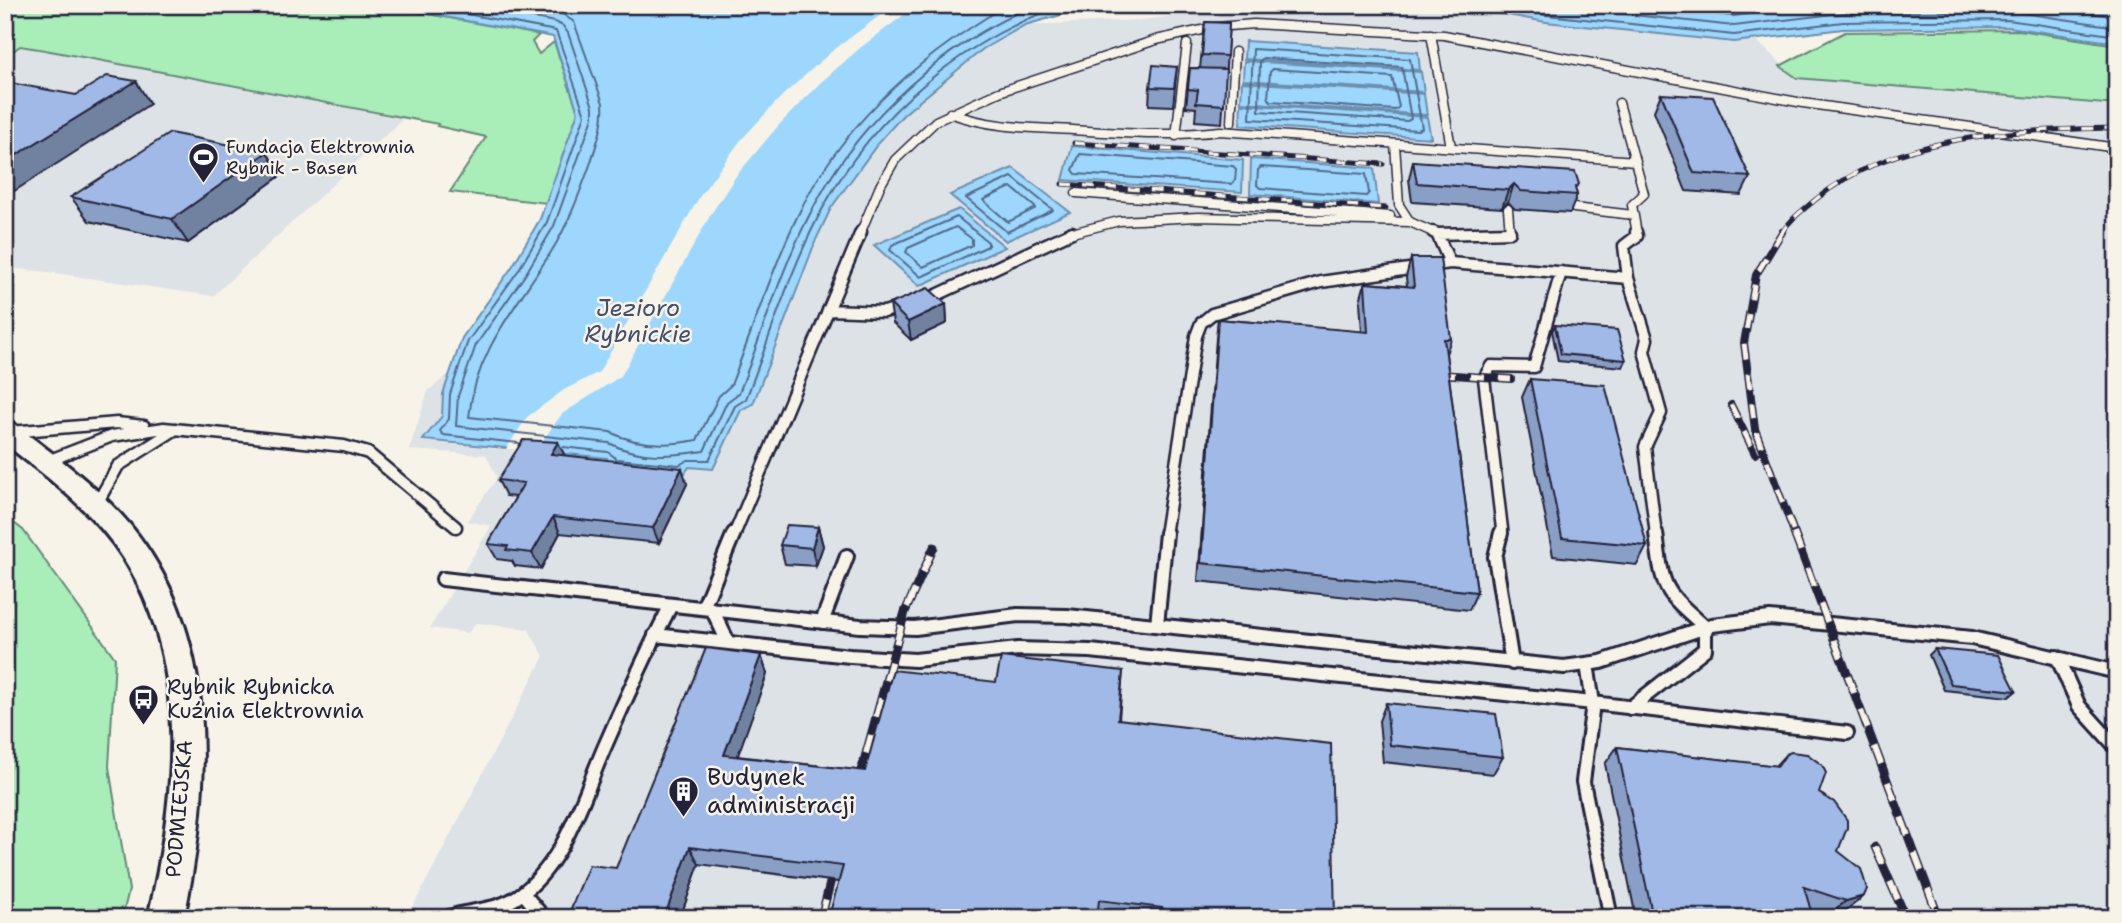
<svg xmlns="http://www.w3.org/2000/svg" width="2122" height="923" font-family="'Shantell Sans',sans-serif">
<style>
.built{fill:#dde2e7}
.green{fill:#a9edb8;stroke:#66887a;stroke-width:2}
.water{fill:#9dd7fd;stroke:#6c8faf;stroke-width:2}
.pier{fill:#f7f3e8}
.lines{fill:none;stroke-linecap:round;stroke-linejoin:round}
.shore{stroke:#536a89;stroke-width:2}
.service-far2-casing{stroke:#22223b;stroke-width:11}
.service-far1-casing{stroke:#22223b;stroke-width:15}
.service-casing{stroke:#22223b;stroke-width:18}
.tertiary-casing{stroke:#22223b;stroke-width:6}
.service-far2{stroke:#f7f3e8;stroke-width:8}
.service-far1{stroke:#f7f3e8;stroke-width:10}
.service{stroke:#f7f3e8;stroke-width:12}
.tertiary{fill:#f7f3e8;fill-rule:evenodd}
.rail-far2-casing{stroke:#22223b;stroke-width:5}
.rail-far1-casing{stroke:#22223b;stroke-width:8}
.rail-casing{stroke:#22223b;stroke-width:9}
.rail-far2{stroke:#f7f3e8;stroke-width:3.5;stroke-dasharray:11;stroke-linecap:butt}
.rail-far1{stroke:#f7f3e8;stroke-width:5;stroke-dasharray:15;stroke-linecap:butt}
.rail{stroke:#f7f3e8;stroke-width:6;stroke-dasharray:19;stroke-linecap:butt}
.wall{fill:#8a9fc6;stroke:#22223b;stroke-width:2}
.shaded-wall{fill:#7182a1;stroke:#22223b;stroke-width:2}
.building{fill:#a1b9e6;stroke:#22223b;stroke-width:2}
.labels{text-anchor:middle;stroke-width:5;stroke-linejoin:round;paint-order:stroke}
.far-poi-label{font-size:18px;fill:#22223b;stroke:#f7f3e8;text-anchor:start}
.poi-label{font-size:21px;fill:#22223b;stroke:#f7f3e8;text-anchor:start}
.street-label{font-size:21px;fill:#22223b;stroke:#f7f3e8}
.water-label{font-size:23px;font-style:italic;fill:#414f6c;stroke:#f7f3e8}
.near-poi-label{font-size:24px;fill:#22223b;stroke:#f7f3e8;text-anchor:start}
</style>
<rect width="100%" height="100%" fill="#f7f3e8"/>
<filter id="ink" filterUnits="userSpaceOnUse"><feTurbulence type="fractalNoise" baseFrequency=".0143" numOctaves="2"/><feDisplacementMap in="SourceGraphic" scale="14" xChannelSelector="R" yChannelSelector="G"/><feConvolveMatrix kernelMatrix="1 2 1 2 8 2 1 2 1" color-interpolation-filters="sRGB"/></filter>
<g filter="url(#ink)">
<!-- built -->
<path class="built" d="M1275,5h397l75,27 50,46 320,27v813h-1710l137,-262 -16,-27 -52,-6 -8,10 -38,-5 61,-102 -24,-5 30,-43 -11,-23 -77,-5 19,-59 21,-17 -6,20 -1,22 -18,25 185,20 104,7 28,-58 10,-7 80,-195 17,-27 56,-67 57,-50 64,-39 115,-5z
M20,46l25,4 358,69 -190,177 -173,-25 -35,-3v-211z"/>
<!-- green -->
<path class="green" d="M5,5h376l158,30 -7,7 7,12 15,-12 24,70 -31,91 -97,-11 36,-55 -49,-11 1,-2 -393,-74 -25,-4 -15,11z
M2019,30l98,15v60l-320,-27 -17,-12 65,-34z
M5,516l18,14 92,128 -6,109 20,123 -7,28h-117z"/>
<!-- water -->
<path class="water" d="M381,5h716l-72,20 -42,24 -79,65 -25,28 -48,66 -15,32 -63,164 -12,6 -28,59 -24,-2 -4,6 -79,-8 1,-7 -184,-18 19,-24 1,-22 19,-56 50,-71 28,-48 38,-107 -25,-75z
M1453,5h664v38l-108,-16 -166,2 -109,13 -188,-20z
M1245,41l173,11 2,18 -176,-11z
M1244,61l177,11 3,20 -181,-12z
M1242,82l182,12 3,21 -186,-13z
M1241,104l186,13 4,21 -191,-13z
M1072,146l171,14 -1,32 -179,-12z
M1251,159l123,9 4,36 -128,-10z
M1013,168l57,44 -64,29 -56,-46z
M959,209l46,38 -86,39 -45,-41z"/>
<!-- pier -->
<path class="pier" d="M894,5h23l-57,43 -40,35 -42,43 -42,50 -25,38 -90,162 -59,38 -28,38 -28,-3 21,-32 37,-27 35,-18 101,-176 40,-55 42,-45 49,-44z"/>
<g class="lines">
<!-- shore -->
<path class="shore" d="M419,5l137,26 29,84 -38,107 -29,49 -50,70 -18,53 -1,25 -9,12 3,4 76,8
M467,5l88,17 8,4 5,7 25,74v10l-39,109 -29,49 -49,70 -18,51 -2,30 153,17c30,16 62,13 95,8l23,-49 12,-9c25,-64 44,-132 78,-192 47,-86 129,-158 218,-196
M524,5l37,8 13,9 29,81c2,21 -7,42 -13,62 -11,30 -22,60 -39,87 -34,54 -76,100 -82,165l141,15c27,14 57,14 87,8l22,-44 12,-11c22,-56 40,-114 66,-168 44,-93 123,-161 210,-212
M1492,5l55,10 187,20 109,-13 165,-2 109,16
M1542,5l192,21 108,-13 166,-2 109,16
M1636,5l97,11 87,-11
M2040,5l77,12
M1253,49l157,10 12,69 -4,2 -168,-11z
M1263,58l139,9 9,52 -4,2 -148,-10 1,-50z
M1273,69l119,8 7,30 -4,3 -124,-9 -3,-3 2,-26z
M1080,154l153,12 3,3 -1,12 -4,3 -155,-10 -3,-4z
M1261,167l105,7 3,19 -3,3 -106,-8 -3,-3 1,-15z
M1012,177l41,33 -46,22 -41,-34z
M1011,187l25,21 -28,14 -25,-22z
M957,217l31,25v4l-67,31 -31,-27 2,-5z
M956,227l16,12v6l-49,22 -17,-15 2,-4z
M563,447l45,5 9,7 62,6 9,-5h21l26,-54 11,-7c25,-64 45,-133 78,-193 51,-93 140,-168 241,-201"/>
<defs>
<path id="service-far2" d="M1431,34l20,113
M1619,103l25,91 -12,11 5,29
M950,113c40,15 81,15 123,17 50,3 97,7 147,1l416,30
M1231,122l4,-70
M1176,136l11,-92
M1395,144l4,61 11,17 27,12
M1076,193l314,23
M1574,208l59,7
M860,234l20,-48 15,-26 41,-39 63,-29 157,-52 60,-13 38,-3 190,11 359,68 314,45
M1068,234l51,-13 79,-4 212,5
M1444,234l66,-1 -2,-24"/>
<path id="service-far1" d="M1433,232l4,2 13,29
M1636,232l1,4 -13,10 4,32 19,61 -3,12 17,62 -16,34 11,88
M1437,234l73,-2
M924,301l148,-69
M828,310l56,2 21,-6
M10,432l107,-9 27,3
M45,462l67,-26 52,-8 180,18 24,7 88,74
M95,507l23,-41 58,-37
M734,535l127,-303
M1165,535l31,-199 5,-13 11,-9 109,-32 129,-19 178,15
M1501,535l1,-6 -18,-151 7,-12 43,1 27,-95"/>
<path id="service" d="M1501,533l-6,24 17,106
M443,579l417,47 55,2 103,-13 49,1 497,51 37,-5 111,-37 58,-7 202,20 145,34
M703,608l31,-75
M712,609l16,33
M822,622l25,-66
M1157,625l9,-92
M655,635l195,21 65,4 103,-11 72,2 503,52 254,30
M2057,657l22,49 38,42
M1587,664l6,39 -10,79 28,136
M1630,708l75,-59v-22c-43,-38 -42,-37 -49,-94
M523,893l21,25
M446,918c24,-9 49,-6 71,-21 48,-32 66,-101 88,-151 21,-48 42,-95 66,-141"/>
<path id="tertiary" d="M5,421l9,3c41,31 83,62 116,101 91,110 81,262 54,393h-36c27,-117 43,-252 -24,-359 -29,-46 -76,-82 -119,-115z"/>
</defs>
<!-- service-far2 casing -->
<use href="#service-far2" class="service-far2-casing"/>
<!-- service-far1 casing -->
<use href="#service-far1" class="service-far1-casing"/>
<!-- service casing -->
<use href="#service" class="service-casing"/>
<!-- tertiary casing -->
<use href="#tertiary" class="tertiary-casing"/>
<!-- service-far2 -->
<use href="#service-far2" class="service-far2"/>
<!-- service-far1 -->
<use href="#service-far1" class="service-far1"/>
<!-- service -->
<use href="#service" class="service"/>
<!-- tertiary -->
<use href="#tertiary" class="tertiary"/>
<defs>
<path id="rail-far2" d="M1074,143l309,21
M1062,184l324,24
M1781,234c9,-15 21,-23 34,-34 83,-67 200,-70 302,-72"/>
<path id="rail-far1" d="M1782,232l-26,43 -12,68 11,86 40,106
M1440,374l71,5
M1731,405l24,49"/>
<path id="rail" d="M1794,533l145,385
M856,790l49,-178 29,-65
M1875,847l31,71
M821,918l15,-58"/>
</defs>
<!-- rail-far2 casing -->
<use href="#rail-far2" class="rail-far2-casing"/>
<!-- rail-far1 casing -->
<use href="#rail-far1" class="rail-far1-casing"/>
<!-- rail casing -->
<use href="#rail" class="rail-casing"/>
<!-- rail-far2 -->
<use href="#rail-far2" class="rail-far2"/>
<!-- rail-far1 -->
<use href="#rail-far1" class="rail-far1"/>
<!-- rail -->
<use href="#rail" class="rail"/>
</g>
<!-- wall -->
<path class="wall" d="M1205,22l24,1 -7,100 -27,-2 1,-13 -10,-1 4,-39h10z
M1177,67l-4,39 -24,-1 1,-18z
M1661,94l89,83 -9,18 -55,-4 -32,-80z
M267,152l13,24 -92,67 -99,-22 -18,-24z
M1413,161l163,30 1,4 -7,18 -55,-4 -7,-7 -6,6 -90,-6 -3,-23z
M1411,258l40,81 -5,15 31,238 -8,18 -271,-29 18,-243 2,-19 144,13 -2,-31 5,-18 42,3 -1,-9z
M890,304h56l1,19 -36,17 -18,-17z
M1555,325l71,35 -3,7 -65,-6 -6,-30z
M1530,379l117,167 -10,19 -84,-9 -31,-159z
M564,456l123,28 -28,59 -99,-10 -19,36 -26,-3 -3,-5 -15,-2 -9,-15 28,-47 -10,-1 -8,-16z
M818,527l5,19 -7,20 -31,-2 -5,-19z
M1935,649l81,42 -7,6 -65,-7 -15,-35z
M761,655l6,19 -30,82 128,15 131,-89 127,-11 -4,48 216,199h-219l-417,-54 -19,54h-113l49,-50z
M1386,703l117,54 -10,17 -110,-12 -4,-41z
M1617,747l158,19 11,-12 33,39 19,58 26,45 -19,15 -17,5 -17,-5 2,7h-177l-31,-154z"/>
<!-- shaded-wall -->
<path class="shaded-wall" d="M136,81l14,23 -145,93v-35z
M267,152l13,24 -92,67 -16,-24z
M1514,184l-6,18 -6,6 6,-18z
M946,304l1,19 -36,17 -3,-18z
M558,442l8,16 -15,-4z
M682,468l5,16 -28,59 -6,-15z
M553,517l7,16 -19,36 -9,-16z
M818,527l5,19 -7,20 -4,-18z
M761,655l6,19 -35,98 -8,-17z
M690,847l9,17 -19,54h-16z
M1864,896l-19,15 -17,5 18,-15z"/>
<!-- building -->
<path class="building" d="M1205,22l24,1 -2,33 -25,-1z
M1153,65l24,2 -3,21 -24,-1z
M1190,68l36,1 -2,36 -28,-2 2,-13 -10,-1z
M107,76l29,5 -131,81v-80l71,13z
M1661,94l52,3 37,80 -56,-4z
M170,133l97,19 -95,67 -101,-22z
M1413,161l162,11 4,12 -4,4 2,7 -56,-4 -7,-7 -6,6 -91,-7z
M1411,258h29l11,81h-7l33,253 -276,-29 17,-244 150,13 -3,-49 49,4z
M928,288l18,16 -38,18 -18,-18z
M1555,325l62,5 9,30 -65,-6z
M1530,379l75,6 42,161 -85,-8z
M523,440l35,2 -7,12 131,14 -29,60 -100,-11 -21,36 -26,-3 2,-4 -20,-2 36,-61 -26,-3z
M787,525l31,2 -6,21 -32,-3z
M706,648l55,7 -37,100 141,16 28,-101 103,12 5,-25 122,14 -5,48 213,25 4,174h-173l1,-10 -64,-8 -2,18h-258l-10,-2 14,-50 -153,-19 -26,71h-97l22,-53 27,3z
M1935,649l63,6 18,36 -65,-7z
M1386,703l110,11 7,43 -113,-12z
M1617,747l161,19 8,-12 5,-2 16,2 15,11 4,8 -7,20 15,9 13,18v8l-9,23 23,18 6,20 -3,7 -18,5 -42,-14 9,31h-160z
M1514,914l35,4h-35z"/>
</g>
<!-- icons -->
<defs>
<symbol id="stadium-pin" viewBox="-11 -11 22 30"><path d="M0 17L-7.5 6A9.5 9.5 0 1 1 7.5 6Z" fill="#22223b" stroke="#f7f3e8"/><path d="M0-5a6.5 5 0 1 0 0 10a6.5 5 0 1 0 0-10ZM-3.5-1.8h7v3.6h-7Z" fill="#fff"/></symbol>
<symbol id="bus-pin" viewBox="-11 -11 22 30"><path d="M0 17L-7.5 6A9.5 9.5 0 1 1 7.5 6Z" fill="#22223b" stroke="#f7f3e8"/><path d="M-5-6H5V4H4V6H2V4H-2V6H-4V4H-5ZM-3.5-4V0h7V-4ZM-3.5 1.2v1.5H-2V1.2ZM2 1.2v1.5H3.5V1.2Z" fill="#fff"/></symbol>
<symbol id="building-pin" viewBox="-11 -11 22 30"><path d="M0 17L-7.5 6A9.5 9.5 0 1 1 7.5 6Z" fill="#22223b" stroke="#f7f3e8"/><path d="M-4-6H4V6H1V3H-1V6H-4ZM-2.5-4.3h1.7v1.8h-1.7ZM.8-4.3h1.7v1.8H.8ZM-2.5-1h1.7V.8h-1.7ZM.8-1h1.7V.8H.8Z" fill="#fff"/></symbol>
</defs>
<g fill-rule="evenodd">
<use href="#stadium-pin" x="186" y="140" width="35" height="47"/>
<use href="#bus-pin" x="126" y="682" width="35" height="47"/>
<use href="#building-pin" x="666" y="774" width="35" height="47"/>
</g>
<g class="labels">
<!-- far-poi labels -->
<g class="far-poi-label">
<text x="226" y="153">Fundacja Elektrownia<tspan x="226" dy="21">Rybnik - Basen</tspan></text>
</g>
<!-- poi labels -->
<g class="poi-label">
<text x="167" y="694">Rybnik Rybnicka<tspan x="167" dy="24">Kuźnia Elektrownia</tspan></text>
</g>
<!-- street labels -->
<g class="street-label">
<text transform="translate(179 809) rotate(-85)" y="7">PODMIEJSKA</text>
</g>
<!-- water labels -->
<g class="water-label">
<text x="638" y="316">Jezioro<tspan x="638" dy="26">Rybnickie</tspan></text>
</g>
<!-- near-poi labels -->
<g class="near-poi-label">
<text x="707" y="785">Budynek<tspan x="707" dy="28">administracji</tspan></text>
</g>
</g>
<!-- margin -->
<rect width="2122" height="923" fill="none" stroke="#f7f3e8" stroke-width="28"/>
<rect x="14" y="14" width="2094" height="895" fill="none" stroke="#22223b" stroke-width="2.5" filter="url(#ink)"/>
</svg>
